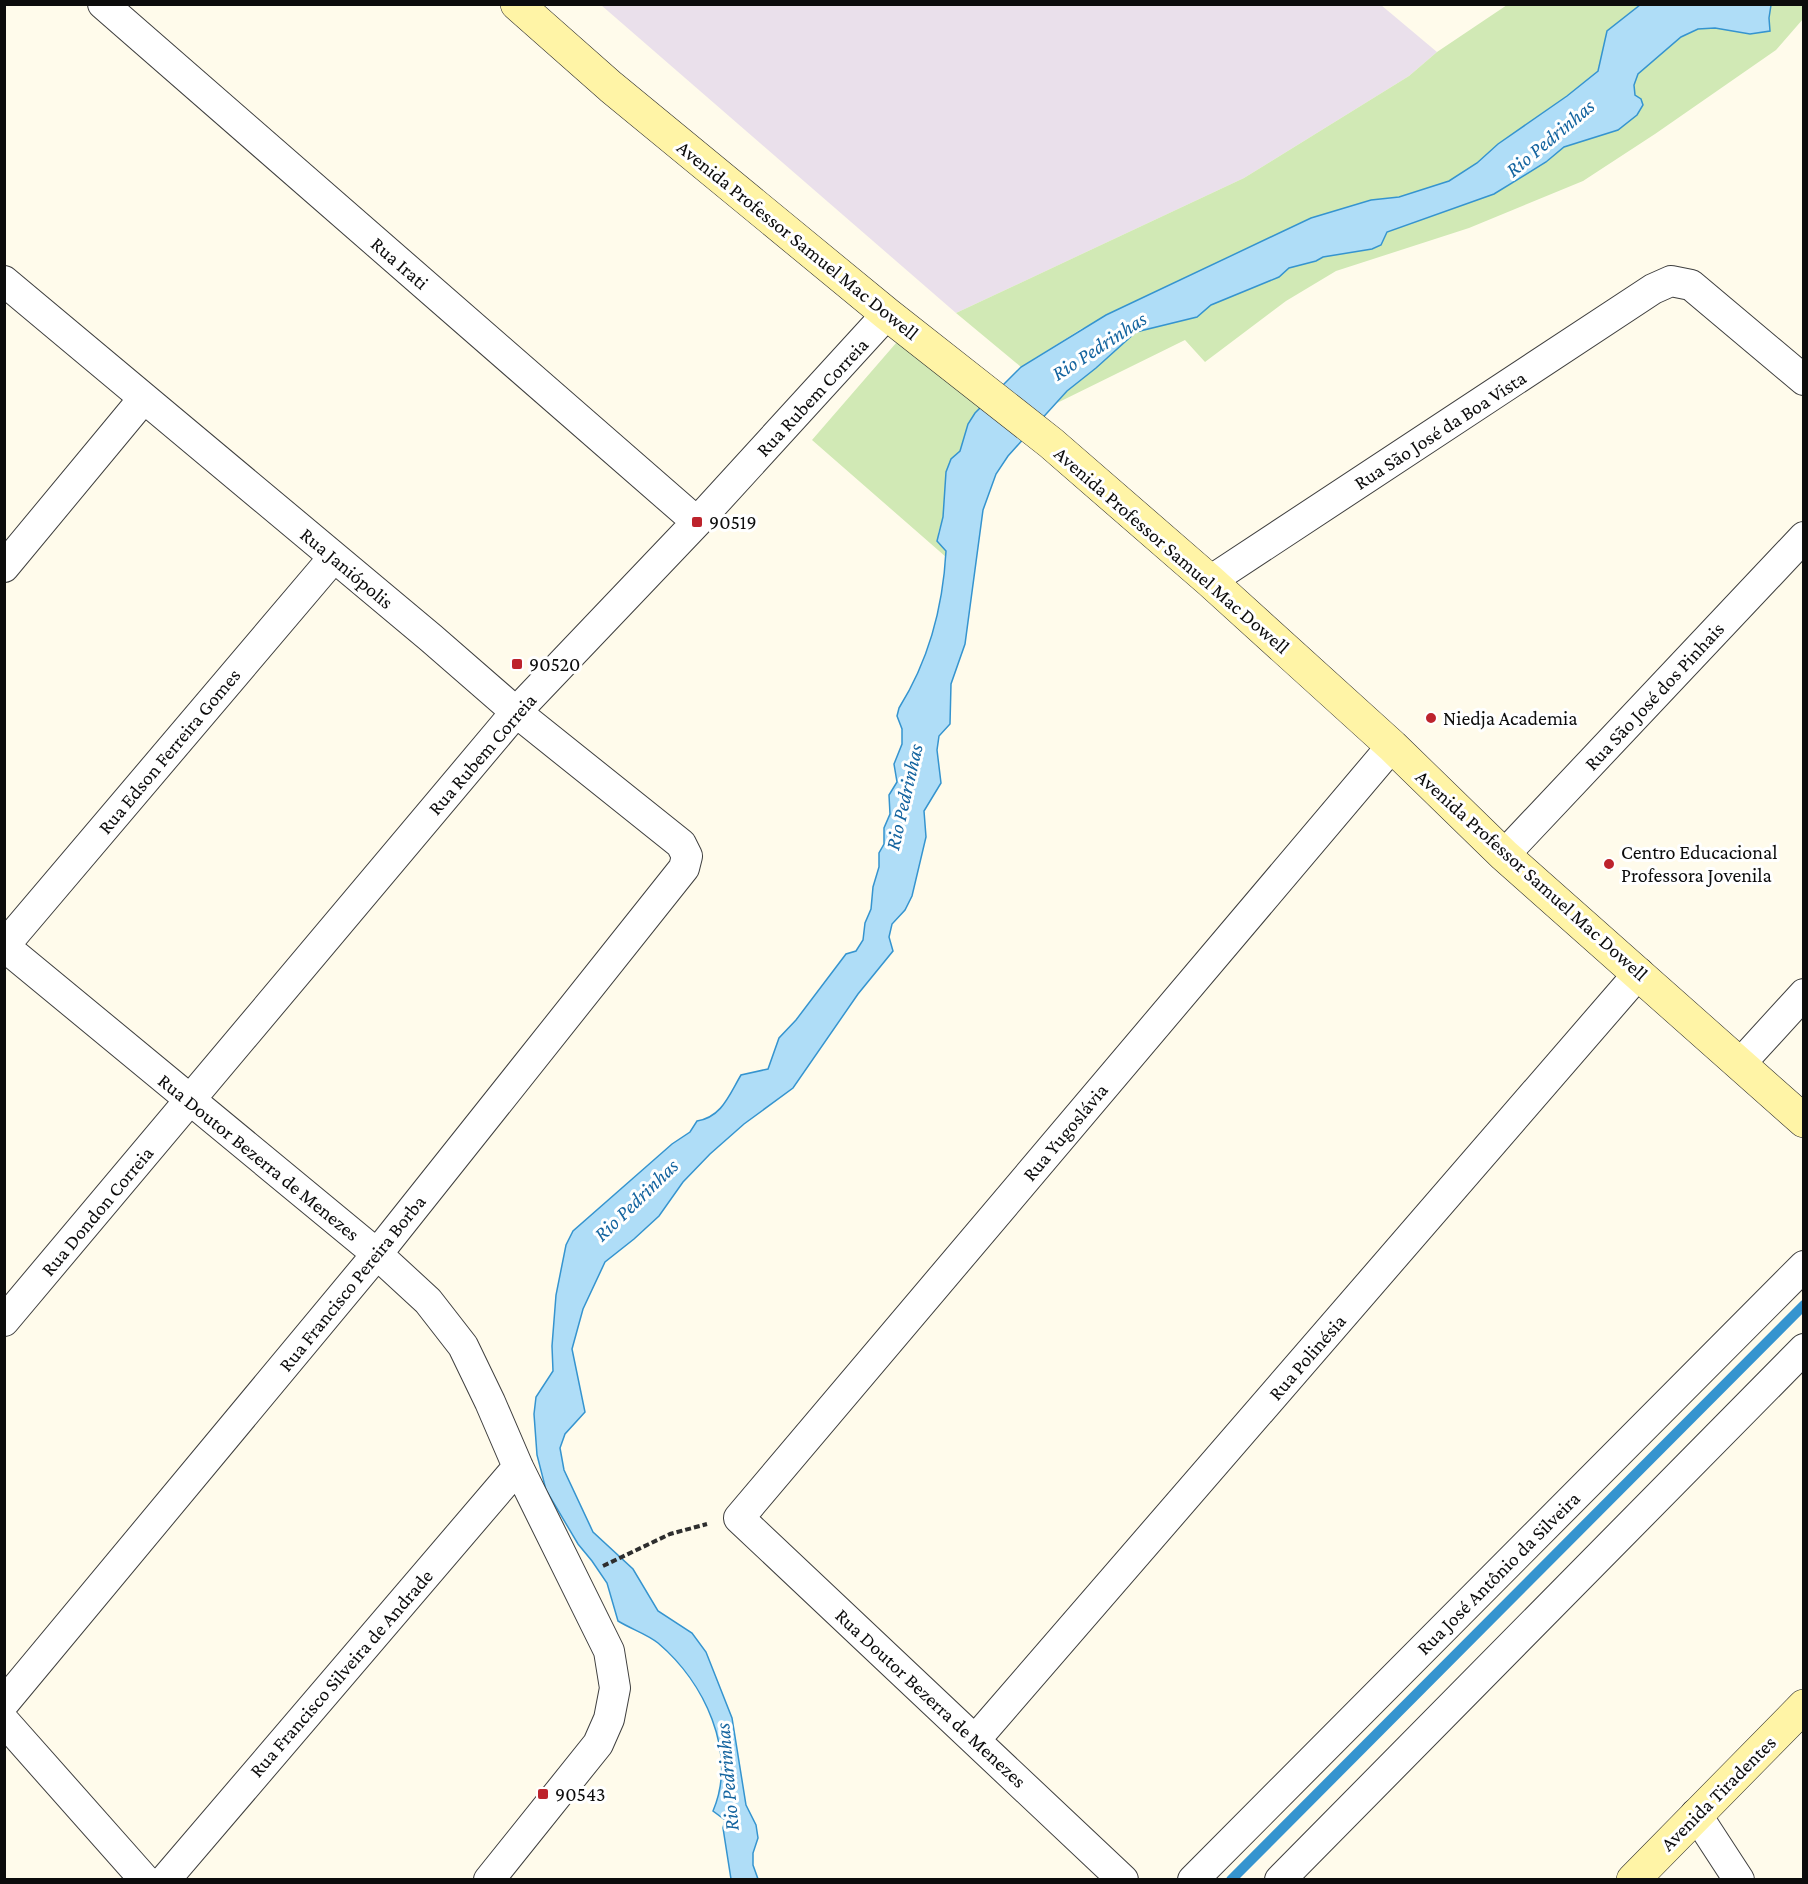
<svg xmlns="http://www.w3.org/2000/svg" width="1808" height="1884" font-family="'Crimson Pro',serif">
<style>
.industrial{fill:#eae0eb}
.green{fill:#d1e9b5}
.water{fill:#afddf7;stroke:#3594cf;stroke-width:1.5}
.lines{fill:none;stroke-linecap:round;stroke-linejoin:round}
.stream{stroke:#3594cf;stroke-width:10}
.street-casing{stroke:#3f3f3f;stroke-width:32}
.secondary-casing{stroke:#2e2e2e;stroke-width:34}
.path{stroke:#2e2e2e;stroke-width:4;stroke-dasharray:6 3;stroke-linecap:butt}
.street{stroke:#fff;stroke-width:30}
.secondary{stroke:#fff4a6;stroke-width:33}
.poi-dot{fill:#bd232c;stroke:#fff;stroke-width:2}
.labels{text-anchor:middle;stroke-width:6;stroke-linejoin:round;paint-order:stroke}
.street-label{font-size:20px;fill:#0c0c0c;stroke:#fff}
.poi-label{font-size:20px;fill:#0c0c0c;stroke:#fff;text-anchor:start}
.water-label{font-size:21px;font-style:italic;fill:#14649f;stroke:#fff}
</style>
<rect width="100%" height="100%" fill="#fffbeb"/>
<!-- industrial -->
<path class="industrial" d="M601,5h780l56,47 -28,24 -165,102 -288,135z"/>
<!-- green -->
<path class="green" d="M1507,5h133l-33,26 -9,39 -31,26 -69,48 -21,19 -28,19 -50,15 -28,3 -290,129 -60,38 -65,-54 288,-135 165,-102 28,-24z
M1771,5h32v14l-27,31 -121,84 -72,47 -114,47 -133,43 -50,30 -81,61 -20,-22 -128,63 10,-12 29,-23 40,-36 61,-15 14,-12 68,-28 10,-9 27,-7 7,-4 49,-8 9,-4 6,-13 107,-38 52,-32 18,-15 54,-17 17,-34 -1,-11 4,-11 43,-37 17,-8 17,-1 35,6 20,-4 -1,-12z
M903,335l85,65 -20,24 -8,27 -9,8 -5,13 -3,45 -5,16 8,18v6l-134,-117z"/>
<!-- water -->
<path class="water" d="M1640,5h131l-2,13 1,13 -20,3 -35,-6 -17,1 -17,8 -43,37 -4,11 1,10 6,4 2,6 -6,10 -19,15 -54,17 -18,15 -52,32 -107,38 -6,13 -9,4 -49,8 -7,4 -27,7 -10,9 -68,28 -14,12 -61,15 -40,36 -29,23 -59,65 -12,18 -13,36 -18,134 -14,40 -1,40 -11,12 -2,14 4,33 -17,28 2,26 -14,59 -7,14 -13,14 -3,13 4,14 -35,43 -65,94 -49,36 -34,30 -27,28 -24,34 -25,23 -29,23 -22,47 -11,40 13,63 -20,22 -5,14 4,22 29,62 40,37 25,42 34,22 14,19 26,66 14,87 10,20 2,13 -5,15v12l5,14h-27l-8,-51 2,-8 -12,-9c25,-59 -9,-129 -55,-168 -11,-9 -27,-14 -40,-22l-11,-38 -15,-22 -14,-17 -32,-54 -9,-35 -3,-41 2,-17 17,-26 -1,-25 4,-51 10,-50 7,-14 99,-87 18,-12 7,-11c25,-4 32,-26 44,-46l27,-6 11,-31 17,-18 50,-66 10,-3 7,-11 2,-17 6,-14 2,-22 6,-20v-14l5,-9v-16l6,-14 -1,-19 8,-13 -3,-18 8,-20v-15l-5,-13 2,-8c30,-48 44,-101 47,-157l-9,-10 6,-24 3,-45 5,-13 9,-8 8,-27 7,-11 46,-46 85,-52 205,-97 60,-18 28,-3 50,-16 28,-18 21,-19 69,-48 31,-25 9,-40z"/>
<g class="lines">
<!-- stream -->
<path class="stream" d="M1231,1880l573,-575"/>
<defs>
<path id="street" d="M103,4l594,518
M4,281l427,357 85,74 165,132 6,12 -3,12 -307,386 -373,449
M4,567l140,-169
M1210,581l443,-292 18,-8 20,4 113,95
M1504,855l300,-318
M4,946l373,308 51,47 35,45 27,56 28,65 91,184 6,37 -6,31 -11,25 -109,136
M4,946l330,-389
M1740,1064l64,-70
M4,1321l512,-609 181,-190 190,-208
M4,1721l141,159
M975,1740l664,-767
M1696,1814l43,66
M165,1880l353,-413
M1123,1880l-384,-362 653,-772
M1193,1880l611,-614
M1280,1880l524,-531"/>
<path id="secondary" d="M517,4l94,83 276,227 164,129 159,138 182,165 112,109 300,266
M1633,1880l171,-174"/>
</defs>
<!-- street casing -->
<use href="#street" class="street-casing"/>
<!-- secondary casing -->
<use href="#secondary" class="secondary-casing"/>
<!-- path -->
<path class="path" d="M603,1566l67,-32 37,-10"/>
<!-- street -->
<use href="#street" class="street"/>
<!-- secondary -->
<use href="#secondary" class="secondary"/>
</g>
<!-- markers -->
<g class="poi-dot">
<rect x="691" y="516" width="12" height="12" rx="3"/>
<rect x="511" y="658" width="12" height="12" rx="3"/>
<circle cx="1431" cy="718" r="6"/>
<circle cx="1609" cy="864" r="6"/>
<rect x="537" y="1788" width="12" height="12" rx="3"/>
</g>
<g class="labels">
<!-- street labels -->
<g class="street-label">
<text transform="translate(798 240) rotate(39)" y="7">Avenida Professor Samuel Mac Dowell</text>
<text transform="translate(400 263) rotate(41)" y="7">Rua Irati</text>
<text transform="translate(812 397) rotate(-47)" y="7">Rua Rubem Correia</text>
<text transform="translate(1440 430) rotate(-33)" y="7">Rua São José da Boa Vista</text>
<text transform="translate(1172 550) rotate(41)" y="7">Avenida Professor Samuel Mac Dowell</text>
<text transform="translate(347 568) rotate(40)" y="7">Rua Janiópolis</text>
<text transform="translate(1654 696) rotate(-47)" y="7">Rua São José dos Pinhais</text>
<text transform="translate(169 751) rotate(-50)" y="7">Rua Edson Ferreira Gomes</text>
<text transform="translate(482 754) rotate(-49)" y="7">Rua Rubem Correia</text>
<text transform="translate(1532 875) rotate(42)" y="7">Avenida Professor Samuel Mac Dowell</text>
<text transform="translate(1065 1132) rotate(-50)" y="7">Rua Yugoslávia</text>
<text transform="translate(259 1157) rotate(39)" y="7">Rua Doutor Bezerra de Menezes</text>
<text transform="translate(97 1211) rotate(-50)" y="7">Rua Dondon Correia</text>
<text transform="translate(352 1283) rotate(-51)" y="7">Rua Francisco Pereira Borba</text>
<text transform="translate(1307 1357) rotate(-49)" y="7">Rua Polinésia</text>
<text transform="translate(1498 1573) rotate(-45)" y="7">Rua José Antônio da Silveira</text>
<text transform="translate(341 1673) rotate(-49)" y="7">Rua Francisco Silveira de Andrade</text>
<text transform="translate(931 1698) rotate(43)" y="7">Rua Doutor Bezerra de Menezes</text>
<text transform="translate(1718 1793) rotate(-45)" y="7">Avenida Tiradentes</text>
</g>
<!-- poi labels -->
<g class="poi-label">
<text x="709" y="529">90519</text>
<text x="529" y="671">90520</text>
<text x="1443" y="725">Niedja Academia</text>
<text x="1621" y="859">Centro Educacional<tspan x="1621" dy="23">Professora Jovenila</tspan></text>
<text x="555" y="1801">90543</text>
</g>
<!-- water labels -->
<g class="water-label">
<text transform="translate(1550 138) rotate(-40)" y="7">Rio Pedrinhas</text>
<text transform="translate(1099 346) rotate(-33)" y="7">Rio Pedrinhas</text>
<text transform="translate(904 797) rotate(-77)" y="7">Rio Pedrinhas</text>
<text transform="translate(636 1200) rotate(-44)" y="7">Rio Pedrinhas</text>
<text transform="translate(727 1777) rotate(-95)" y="7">Rio Pedrinhas</text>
</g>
</g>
<!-- border -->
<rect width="1808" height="1884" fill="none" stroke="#0c0c0c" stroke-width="12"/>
</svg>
